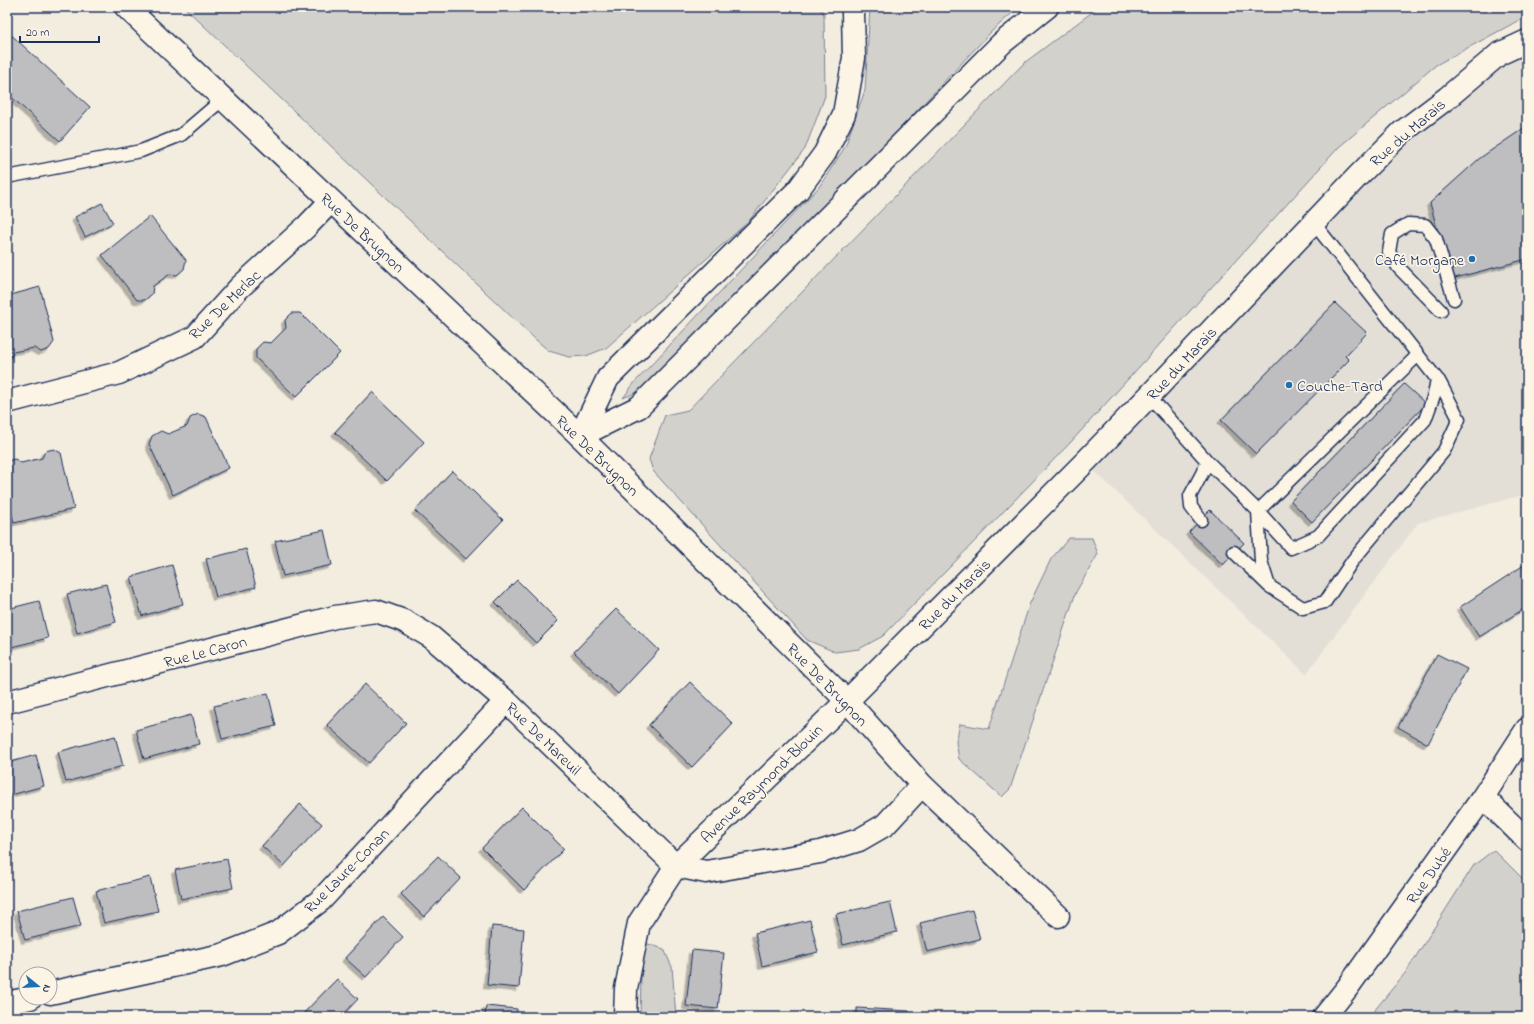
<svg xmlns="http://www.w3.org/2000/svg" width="1534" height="1024" font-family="'Indie Flower',sans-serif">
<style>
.built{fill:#e3dfd6}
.green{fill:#d3d1cc;stroke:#778095}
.building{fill:#bebec0;stroke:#1b2f5e;filter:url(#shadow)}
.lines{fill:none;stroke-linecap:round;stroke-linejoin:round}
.lane-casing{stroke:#1b2f5e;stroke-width:15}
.street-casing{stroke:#1b2f5e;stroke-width:25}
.secondary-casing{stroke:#1b2f5e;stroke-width:25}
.highway-casing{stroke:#1b2f5e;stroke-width:25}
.lane{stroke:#fcf5e5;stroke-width:12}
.street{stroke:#fcf5e5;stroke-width:22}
.secondary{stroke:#fcf5e5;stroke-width:22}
.highway{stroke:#fcf5e5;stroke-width:22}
.poi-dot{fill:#1f6fb2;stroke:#fcf5e5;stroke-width:1.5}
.labels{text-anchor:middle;stroke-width:3.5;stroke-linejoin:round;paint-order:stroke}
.street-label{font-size:16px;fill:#1b2f5e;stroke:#fcf5e5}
.poi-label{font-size:16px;fill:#1b2f5e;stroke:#fcf5e5;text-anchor:end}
</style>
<defs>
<filter id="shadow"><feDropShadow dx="-3.5" dy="3.5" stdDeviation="0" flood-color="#0004"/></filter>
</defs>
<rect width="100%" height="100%" fill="#f3ede0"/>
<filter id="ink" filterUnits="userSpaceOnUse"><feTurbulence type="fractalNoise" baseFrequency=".025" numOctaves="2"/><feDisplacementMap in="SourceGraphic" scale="8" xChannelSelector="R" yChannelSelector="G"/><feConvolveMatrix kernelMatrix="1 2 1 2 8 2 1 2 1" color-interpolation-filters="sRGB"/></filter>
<g filter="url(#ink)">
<!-- built -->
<path class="built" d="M1527,41v453l-109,29 -112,151 -221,-212 273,-286z"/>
<!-- green -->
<path class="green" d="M184,7h636l4,8 1,81 -20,53 -57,73 -142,126 -20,8 -17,1 -20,-6 -14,-12z
M870,7h149l-28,25 -134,142 -217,217 -17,7 12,-16 184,-195 26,-40 20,-57z
M1099,7h428v9l-91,49 -97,82 -269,296 -187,193 -24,13 -24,3 -28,-12 -154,-169 -4,-12 16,-44 23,-5 336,-347z
M1069,538h23l6,16 -22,38 -66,197 -8,8 -43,-38 -3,-17 4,-18 29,5 41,-126 21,-44z
M1494,850l33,33v134h-158l37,-45 68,-107z
M645,943l19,6 8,18 4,50h-36l1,-39z"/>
<!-- building -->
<path class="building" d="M7,31l83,76 -30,34 -53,-48z
M1527,126v133l-76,20 -21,-76 50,-45z
M102,203l11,20 -28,14 -10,-20z
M150,216l36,44 -2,9 -7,6 -7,-1 -17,12 -1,8 -7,6h-8l-35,-45z
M40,287l14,55 -5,7 -8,3 -7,-4 -21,4 -3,7 -3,1v-64z
M1335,303l32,30 -22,23 4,4 -93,94 -35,-34z
M292,313h8l40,40 -44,44 -40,-39v-9l7,-7 8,1 15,-15 -1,-8z
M1404,384l22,20 -114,118 -21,-21z
M372,392l52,50 -37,39 -52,-49z
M198,414l8,3 23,51 -56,27 -24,-51 3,-8 9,-5 7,3 19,-8 3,-8z
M54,449l7,4 13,56 -60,14 -7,-30v-32l8,-2 6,4 21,-5 3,-7z
M452,471l51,49 -37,39 -51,-48z
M1210,510l34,33 -21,22 -34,-33z
M324,530l8,35 -49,11 -8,-35z
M246,549l10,38 -40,10 -10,-38z
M1527,563v44l-48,30 -19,-30z
M172,565l11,39 -41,12 -11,-39z
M517,580l41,41 -22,22 -41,-41z
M106,584l10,38 -39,11 -10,-39z
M39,601l9,37 -41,10v-39z
M616,609l43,41 -41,44 -44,-42z
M1437,654l30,15 -39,75 -30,-17z
M690,682l43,42 -41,43 -43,-42z
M365,684l41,39 -37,40 -42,-38z
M268,693l8,33 -54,13 -8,-33z
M191,715l8,29 -55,15 -8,-29z
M115,736l8,30 -57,16 -8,-30z
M36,755l8,31 -37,10v-33z
M300,804l22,20 -38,42 -22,-20z
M522,807l42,42 -40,41 -42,-42z
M438,856l23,22 -37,39 -23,-23z
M227,859l6,29 -52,11 -6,-29z
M150,877l8,34 -54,12 -8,-32z
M73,897l8,29 -56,14 -8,-29z
M890,902l7,30 -54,13 -7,-31z
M972,910l8,29 -53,13 -7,-29z
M383,917l20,20 -37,40 -21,-19z
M810,920l8,32 -56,14 -7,-33z
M492,926l32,3 -5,59 -32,-3z
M692,950l32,3 -6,56 -32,-3z
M337,979l21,20 -17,18h-41z
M486,1006l31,3v8h-32z
M857,1008l52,3v6h-52z"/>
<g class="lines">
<defs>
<path id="lane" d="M7,177l134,-26 40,-16 42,-36
M1441,311l-43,-44 -9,-15 3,-18 16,-10 17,1 11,14 18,60
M1149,396l59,66 50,49 33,37 27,-12 107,-116 9,-25 3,-16 -124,-157
M1201,520l-10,-13 -1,-11 18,-34
M1234,552l35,34 34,22 22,-6 28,-42 91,-109 15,-32 -20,-38 -2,-2
M1268,583l-7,-22 -3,-50 160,-156"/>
<path id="street" d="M7,402l112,-29 76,-36 44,-49 67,-61 25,-26
M847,701l75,84 136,131
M7,702l328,-85 41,-6 28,10 27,16 75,64 170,165 30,6 114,-20 39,-12 26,-15 37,-40
M1483,797l44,43
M50,993l172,-38 56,-22 43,-33 185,-199
M7,1003l23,-5
M1324,1017l24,-30 135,-190 44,-68"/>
<path id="secondary" d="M126,7l454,429 267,265
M625,1017l1,-28 13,-66 37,-57 171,-165 238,-239 64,-66 209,-220 44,-44 45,-34 52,-44 28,-13"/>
<path id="highway" d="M580,436l59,-29 363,-364 45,-36
M580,436l28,-58 190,-188 27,-37 19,-39 10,-56 -1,-46 -1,-5"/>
</defs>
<!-- lane casing -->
<use href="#lane" class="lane-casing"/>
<!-- street casing -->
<use href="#street" class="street-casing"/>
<!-- secondary casing -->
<use href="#secondary" class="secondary-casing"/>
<!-- highway casing -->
<use href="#highway" class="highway-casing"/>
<!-- lane -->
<use href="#lane" class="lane"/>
<!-- street -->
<use href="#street" class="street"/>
<!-- secondary -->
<use href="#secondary" class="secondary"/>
<!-- highway -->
<use href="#highway" class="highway"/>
</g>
</g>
<!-- markers -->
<g class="poi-dot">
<circle cx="1472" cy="259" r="4"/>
<circle cx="1289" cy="385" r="4"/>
</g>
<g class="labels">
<!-- street labels -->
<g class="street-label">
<text transform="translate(1407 132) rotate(-41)" y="6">Rue du Marais</text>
<text transform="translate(363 232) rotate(43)" y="6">Rue De Brugnon</text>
<text transform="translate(224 304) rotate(-44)" y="6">Rue De Merlac</text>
<text transform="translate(1181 363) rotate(-47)" y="6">Rue du Marais</text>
<text transform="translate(598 455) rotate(44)" y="6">Rue De Brugnon</text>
<text transform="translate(954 594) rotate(-45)" y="6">Rue du Marais</text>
<text transform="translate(205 651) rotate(-15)" y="6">Rue Le Caron</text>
<text transform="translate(828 684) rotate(46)" y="6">Rue De Brugnon</text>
<text transform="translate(544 738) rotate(44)" y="6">Rue De Mareuil</text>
<text transform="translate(761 783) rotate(-44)" y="6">Avenue Raymond-Blouin</text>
<text transform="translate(346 870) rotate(-45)" y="6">Rue Laure-Conan</text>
<text transform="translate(1428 875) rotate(-55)" y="6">Rue Dubé</text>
</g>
<!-- poi labels -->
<g class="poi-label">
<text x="1464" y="265">Café Morgane</text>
<text x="1297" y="391" text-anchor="start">Couche-Tard</text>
</g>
</g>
<!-- margin -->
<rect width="1534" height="1024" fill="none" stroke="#fcf5e5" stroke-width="24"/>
<rect x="12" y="12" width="1510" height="1000" fill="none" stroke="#1b2f5e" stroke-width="1.5" filter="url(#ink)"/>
<!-- north arrow -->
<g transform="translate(38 986) rotate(108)"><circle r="19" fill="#fcf5e5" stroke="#a2a6af"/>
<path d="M0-3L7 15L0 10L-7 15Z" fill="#1f6fb2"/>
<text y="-6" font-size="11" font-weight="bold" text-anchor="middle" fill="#1b2f5e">N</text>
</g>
<!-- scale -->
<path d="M20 36v6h79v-6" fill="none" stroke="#1b2f5e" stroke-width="2"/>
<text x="26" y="36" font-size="12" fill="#1b2f5e" stroke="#fcf5e5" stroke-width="3" paint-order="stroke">20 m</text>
</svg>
